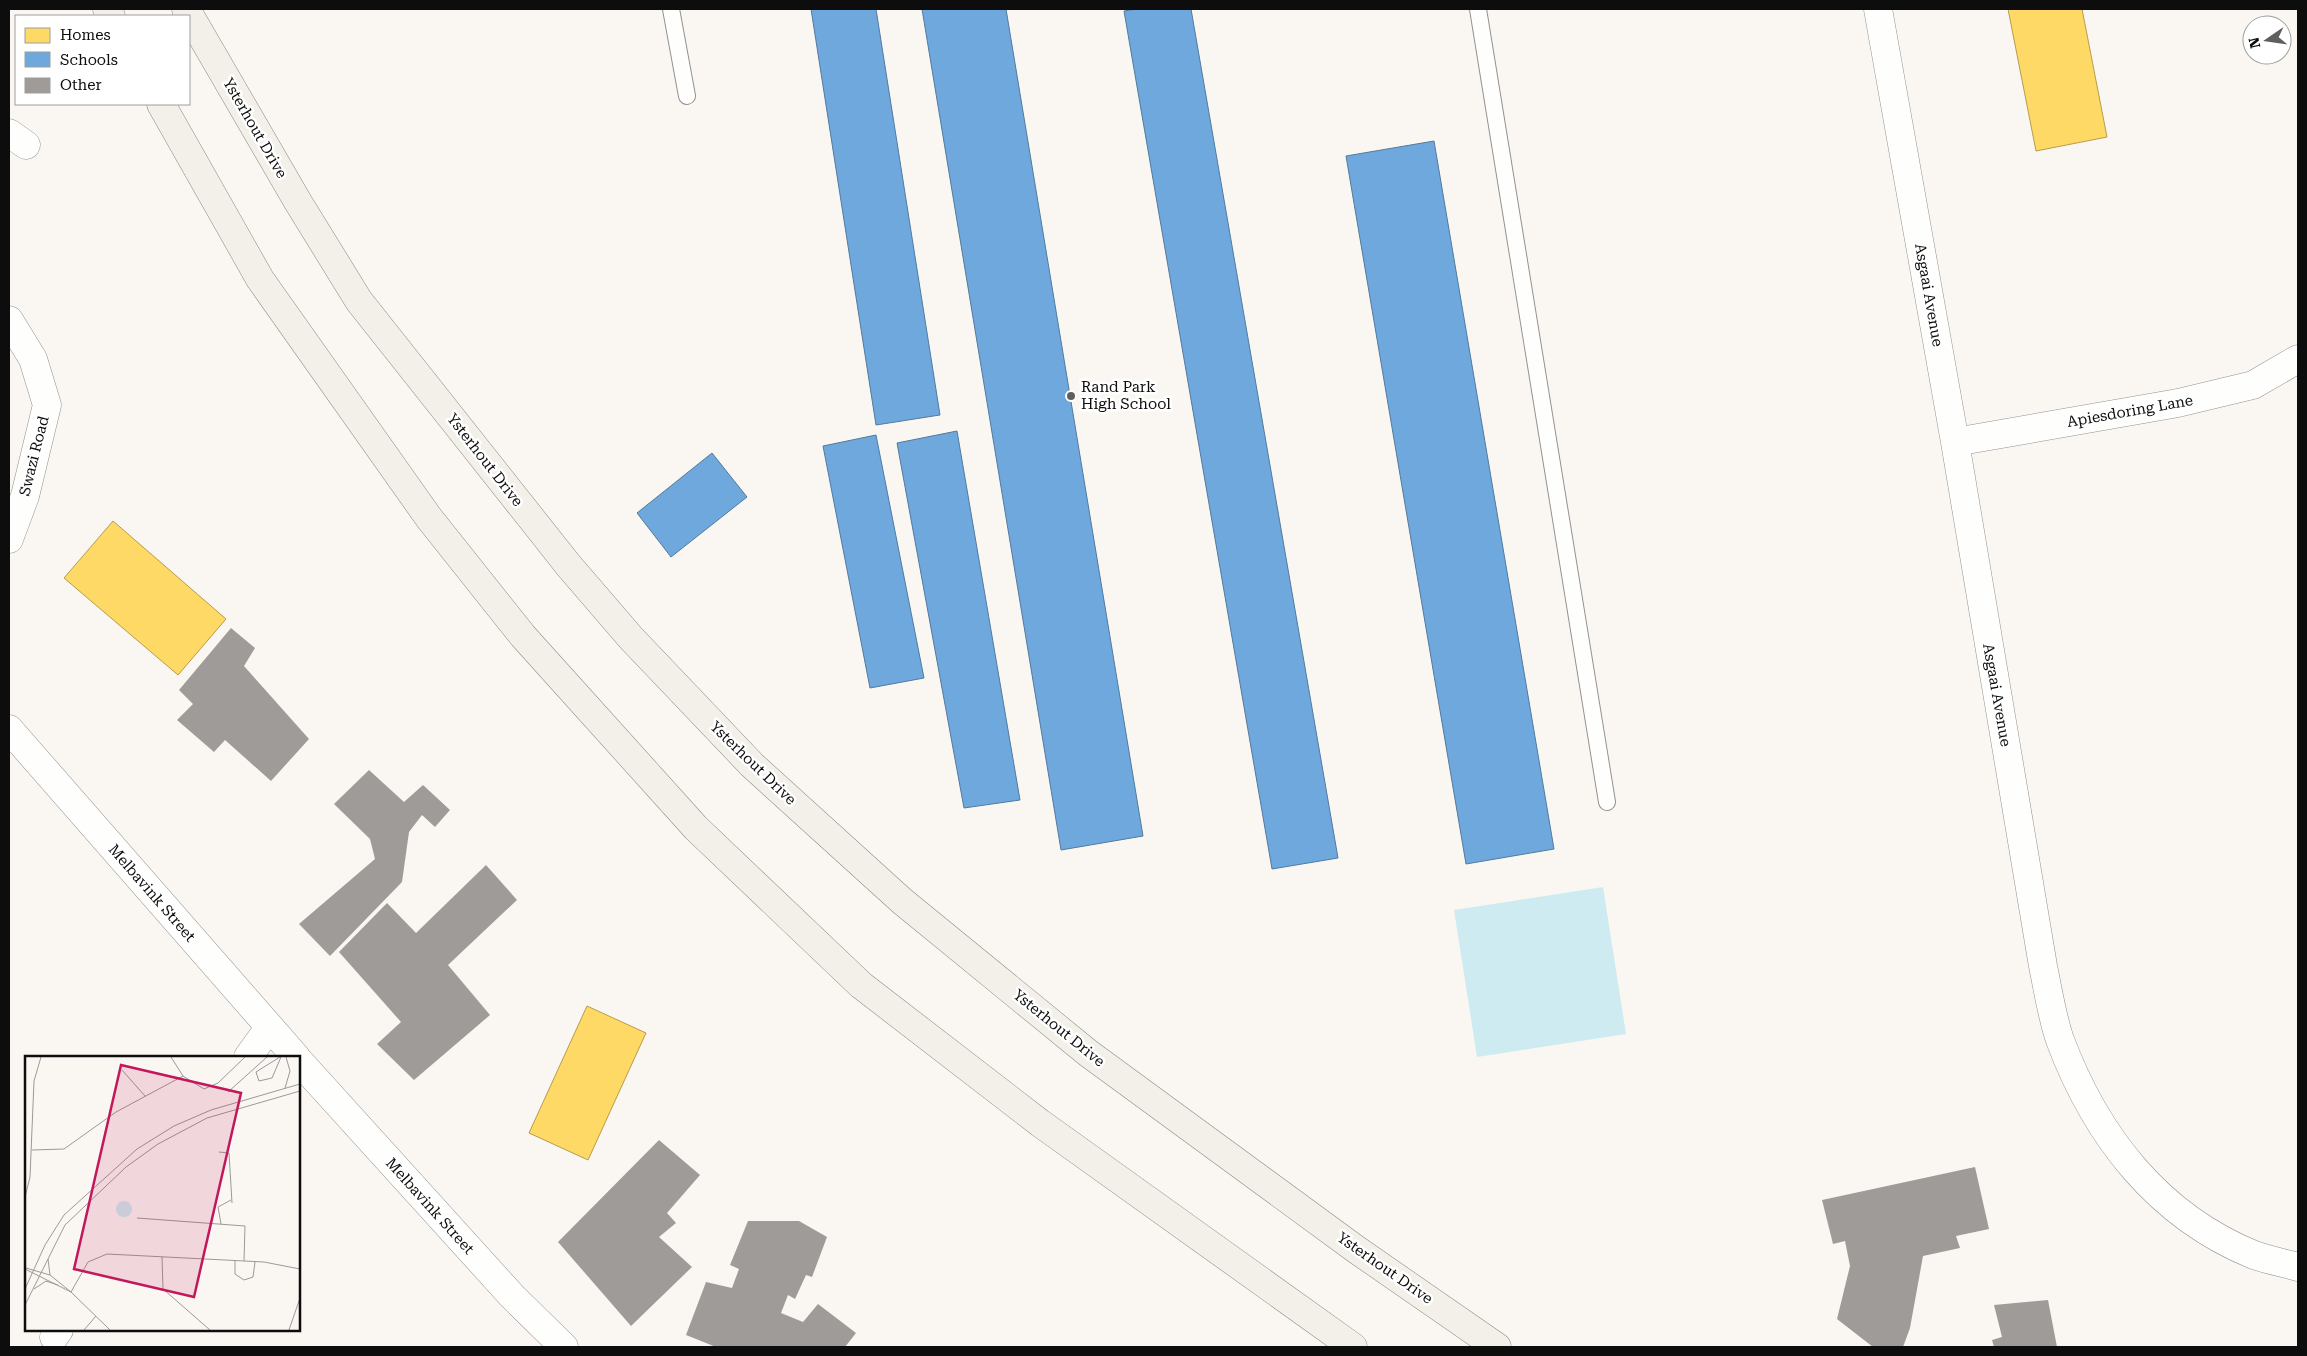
<svg xmlns="http://www.w3.org/2000/svg" width="2307" height="1356" font-family="'Roboto Serif',serif">
<style>
.water{fill:#cdebf0}
.homes{fill:#ffd966;stroke:#b69c4b}
.schools{fill:#6fa8dc;stroke:#527a9e}
.building{fill:#9e9b98}
.lines{fill:none;stroke-linecap:round;stroke-linejoin:round}
.service-casing{stroke:#949291;stroke-width:18}
.minor-casing{stroke:#949291;stroke-width:29}
.secondary-casing{stroke:#8a8987;stroke-width:29}
.service{stroke:#fefefd;stroke-width:16}
.minor{stroke:#fefefd;stroke-width:28}
.secondary{stroke:#f3f0ea;stroke-width:28}
.poi-dot{fill:#605f5e;stroke:#fff;stroke-width:2}
.labels{text-anchor:middle;stroke-width:5;stroke-linejoin:round;paint-order:stroke}
.street-label{font-size:15px;fill:#0d0d0d;stroke:#fff}
.poi-label{font-size:15px;fill:#0d0d0d;stroke:#fff;text-anchor:start}
.inset-road{fill:none;stroke:#9b9997;stroke-width:1}
.view{fill:#c2185b;fill-opacity:0.15;stroke:#c2185b;stroke-width:2.5}
.inset-edge{fill:none;stroke:#0d0d0d;stroke-width:2.5}
</style>
<rect width="100%" height="100%" fill="#faf7f3"/>
<!-- water -->
<path class="water" d="M1603,887l23,147 -149,23 -23,-147z"/>
<!-- homes -->
<path class="homes" d="M2008,9h74l25,128 -71,14z
M113,521l113,98 -48,56 -114,-97z
M587,1006l59,27 -58,127 -59,-27z"/>
<!-- schools -->
<path class="schools" d="M811,9h65l64,406 -64,10z
M922,9h84l137,827 -82,14z
M1137,9h54l147,849 -66,11 -148,-858z
M1434,141l120,708 -88,15 -120,-708z
M957,431l63,369 -56,8 -67,-365z
M876,435l48,243 -54,10 -47,-242z
M712,453l35,44 -76,60 -34,-44z"/>
<!-- building -->
<path class="building" d="M231,628l24,20 -11,18 65,73 -38,42 -46,-41 -11,12 -37,-32 16,-16 -14,-14z
M369,770l35,32 19,-17 27,25 -15,17 -13,-12 -13,17 -7,50 -72,74 -31,-32 76,-65 -5,-20 -36,-35z
M486,865l31,35 -69,65 42,50 -76,65 -37,-36 24,-22 -62,-70 48,-49 29,30z
M659,1140l41,35 -33,38 9,10 -17,14 33,30 -61,59 -73,-84z
M1975,1167l14,62 -33,7 4,12 -37,8 -13,72 -7,19h-30l-36,-28 13,-53 -5,-25 -12,3 -11,-44z
M748,1221h51l28,16 -15,40 -6,-2 -11,24 -7,-4 -7,18 22,9 15,-18 38,29 -11,14h-129l-30,-12 20,-53 26,6 7,-19 -9,-4z
M2048,1300l9,47h-63l-2,-7 10,-3 -8,-32z"/>
<g class="lines">
<defs>
<path id="service" d="M671,9l16,87
M1478,9l129,793"/>
<path id="minor" d="M1878,9l77,433 88,524c5,24 9,51 17,74 36,96 98,176 194,215 14,5 30,8 44,12
M9,133l17,12
M9,320l24,39 14,46 -22,91 -16,43
M1955,442l223,-39 75,-18 45,-26
M9,729l287,328
M248,1057l21,-29
M299,1061l213,235 52,51
M54,1337l5,-7"/>
<path id="secondary" d="M107,9l4,7
M186,9l112,193 61,99 210,265 62,72 121,127 150,136 186,152 269,197 140,97
M161,104l99,175 169,239 94,118 173,192 165,157 179,138 313,224"/>
</defs>
<!-- service casing -->
<use href="#service" class="service-casing"/>
<!-- minor casing -->
<use href="#minor" class="minor-casing"/>
<!-- secondary casing -->
<use href="#secondary" class="secondary-casing"/>
<!-- service -->
<use href="#service" class="service"/>
<!-- minor -->
<use href="#minor" class="minor"/>
<!-- secondary -->
<use href="#secondary" class="secondary"/>
</g>
<!-- markers -->
<circle class="poi-dot" cx="1071" cy="396" r="5"/>
<g class="labels">
<!-- street labels -->
<g class="street-label">
<text transform="translate(255 128) rotate(60)" y="5">Ysterhout Drive</text>
<text transform="translate(1929 295) rotate(80)" y="5">Asgaai Avenue</text>
<text transform="translate(2130 411) rotate(-10)" y="5">Apiesdoring Lane</text>
<text transform="translate(34 456) rotate(-76)" y="5">Swazi Road</text>
<text transform="translate(485 460) rotate(52)" y="5">Ysterhout Drive</text>
<text transform="translate(1997 695) rotate(80)" y="5">Asgaai Avenue</text>
<text transform="translate(753 763) rotate(44)" y="5">Ysterhout Drive</text>
<text transform="translate(152 893) rotate(49)" y="5">Melbavink Street</text>
<text transform="translate(1059 1028) rotate(39)" y="5">Ysterhout Drive</text>
<text transform="translate(430 1206) rotate(48)" y="5">Melbavink Street</text>
<text transform="translate(1385 1268) rotate(35)" y="5">Ysterhout Drive</text>
</g>
<!-- poi labels -->
<g class="poi-label">
<text x="1081" y="392">Rand Park<tspan x="1081" dy="17">High School</tspan></text>
</g>
</g>
<!-- overview -->
<g transform="translate(25 1056)">
<rect width="275" height="275" fill="#faf7f3"/>
<path d="M91 153a8 8 0 1 1 16 0a8 8 0 1 1-16 0Z" fill="#cdebf0"/>
<path class="inset-road" d="M146,1l12,19 21,13 14,-6 27,-26M255,1l-24,15 3,9 13,-3 9,-21M97,14l23,26M260,32l5,-17 -4,-14M203,36l39,-35M7,94l32,-1 52,-37 67,-36M194,96l10,1 3,50M0,141l5,-20 4,-96 7,-24M112,162l108,8 -1,35M196,168l-3,-17 13,-7M137,201l1,32 47,41M23,203l2,16M210,204v14l9,6 9,-3 2,-15M1,212l24,7 21,17M0,213l46,23 39,38M0,233l20,-44 19,-30 73,-66 37,-23 37,-16 89,-26M9,233l12,-8 12,4M46,236l17,-30 19,-8 157,8 36,7M0,249l40,-80 61,-58 32,-23 49,-26 93,-27M59,274l12,-14M264,274l11,-32"/>
<path class="view" d="M96,9l120,28 -47,204 -120,-28z"/>
<rect width="275" height="275" class="inset-edge"/>
</g>
<!-- border -->
<rect width="2307" height="1356" fill="none" stroke="#0d0d0d" stroke-width="20"/>
<!-- legend -->
<rect x="15" y="15" width="175" height="90" fill="#ffffff" stroke="#9e9e9e"/>
<rect x="25" y="28" width="25" height="15" fill="#ffd966" stroke="#9e9e9e"/>
<text x="60" y="40" font-size="15" fill="#0d0d0d">Homes</text>
<rect x="25" y="52" width="25" height="15" fill="#6fa8dc" stroke="#9e9e9e"/>
<text x="60" y="65" font-size="15" fill="#0d0d0d">Schools</text>
<rect x="25" y="78" width="25" height="15" fill="#9e9b98" stroke="#9e9e9e"/>
<text x="60" y="90" font-size="15" fill="#0d0d0d">Other</text>
<!-- north arrow -->
<g transform="translate(2267 40) rotate(257)"><circle r="24" fill="#ffffff" stroke="#9e9e9e"/>
<path d="M0-4L9 19L0 12L-9 19Z" fill="#605f5e"/>
<text y="-8" font-size="14" font-weight="bold" text-anchor="middle" fill="#0d0d0d">N</text>
</g>
</svg>
